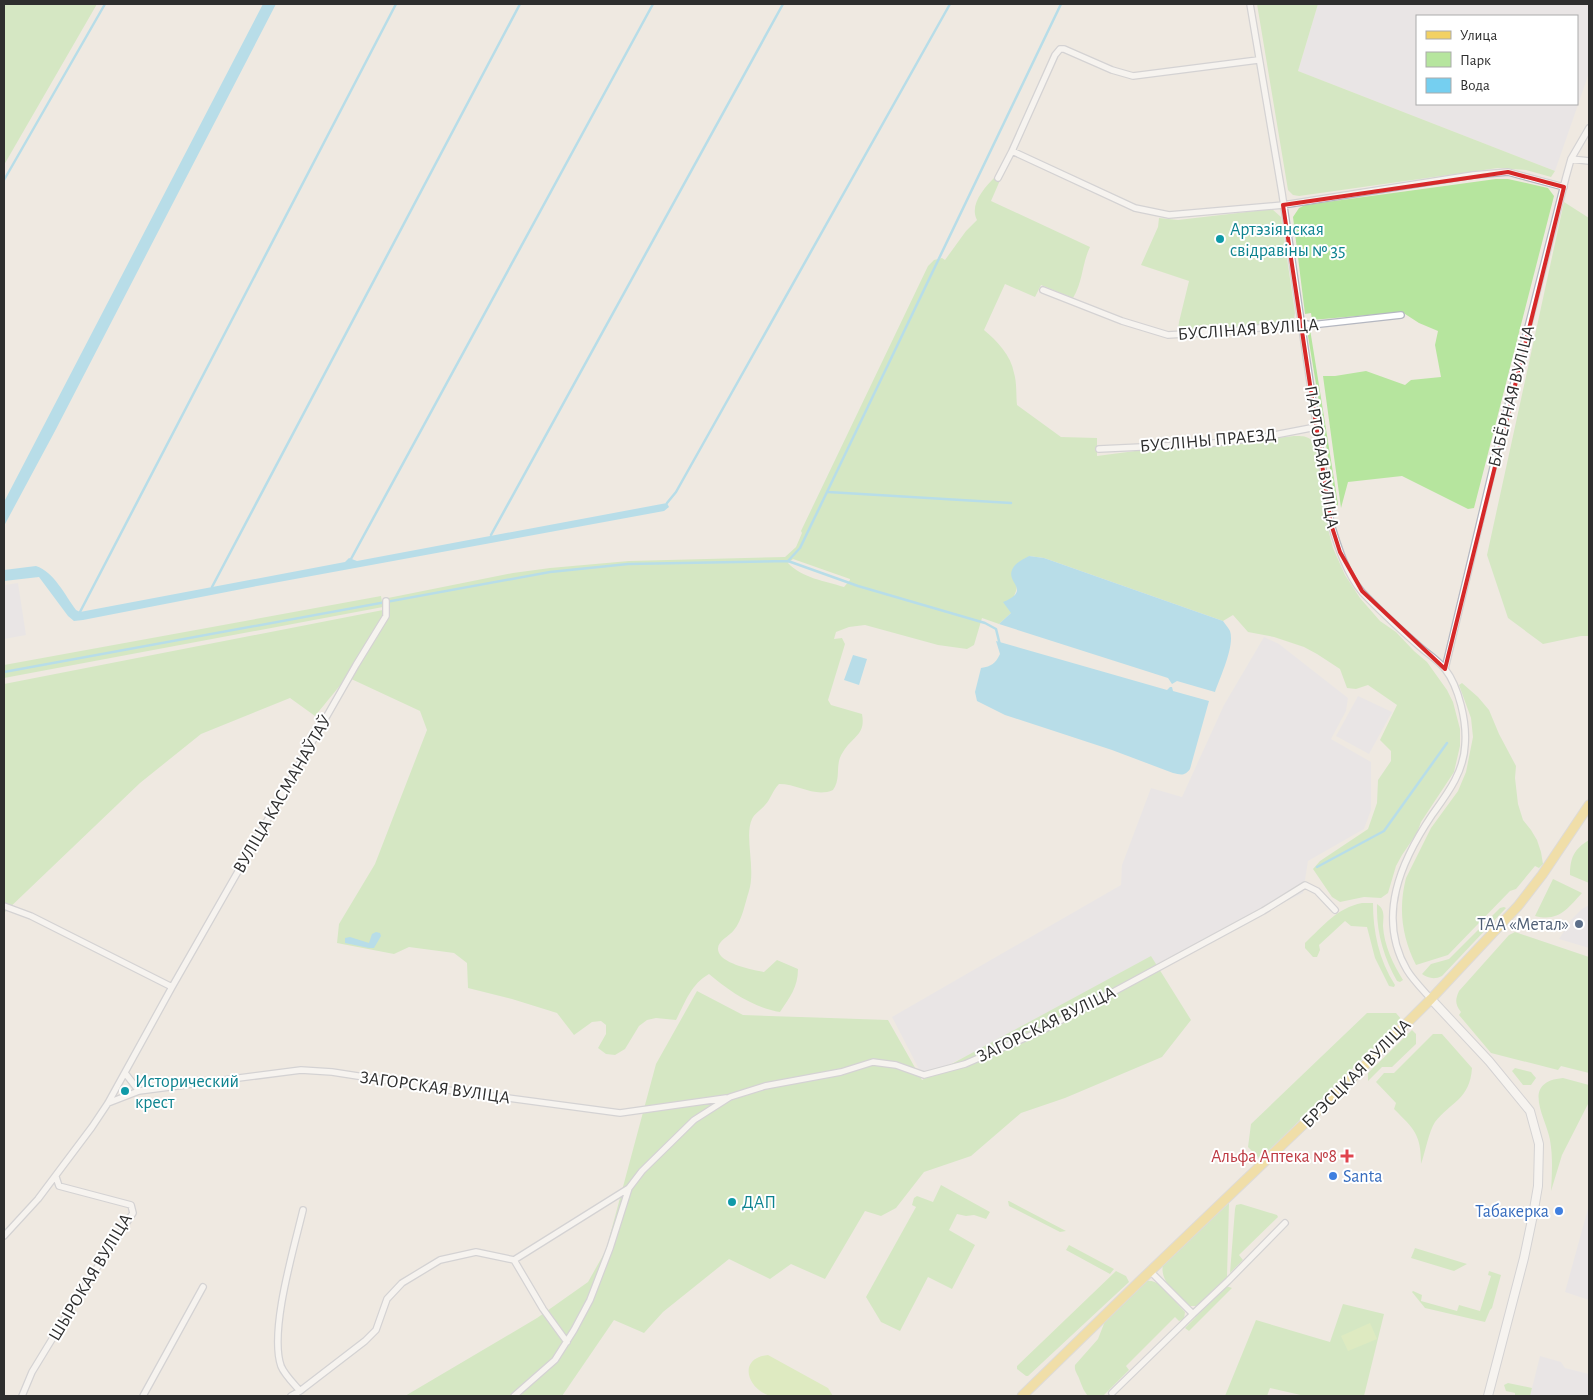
<svg xmlns="http://www.w3.org/2000/svg" width="1593" height="1400" font-family="'Alegreya Sans',sans-serif">
<style>
.industrial{fill:#e3e1e8;fill-rule:evenodd}
.green{fill:#b6e59e;fill-rule:evenodd}
.pitch{fill:#c9ec9a}
.water{fill:#75cff0}
.lines{fill:none;stroke-linecap:round;stroke-linejoin:round}
.stream{stroke:#75cff0;stroke-width:2.5}
.minor-casing{stroke:#b4b7c1;stroke-width:8}
.tertiary-casing{stroke:#b4b7c1;stroke-width:10}
.primary-casing{stroke:#c9c9c9;stroke-width:11}
.minor{stroke:#fff;stroke-width:5.5}
.tertiary{stroke:#fff;stroke-width:8}
.primary{stroke:#f2d163;stroke-width:9}
.marked{fill:none;stroke:#d62828;stroke-width:4;stroke-linejoin:round}
.culture-dot{fill:#0f9aa8;stroke:#fff;stroke-width:2}
.service-dot{fill:#5c6f8a;stroke:#fff;stroke-width:2}
.health-dot{fill:#e0444e;stroke:#fff;stroke-width:2}
.shop-dot{fill:#3f7fe0;stroke:#fff;stroke-width:2}
.labels{text-anchor:middle;stroke-width:4;stroke-linejoin:round;paint-order:stroke}
.culture-label{font-size:18px;fill:#0d838f;stroke:#fff;text-anchor:start}
.street-label{font-size:18px;fill:#2e2e2e;stroke:#fff}
.service-label{font-size:18px;fill:#4e5e75;stroke:#fff;text-anchor:end}
.health-label{font-size:18px;fill:#be3a42;stroke:#fff;text-anchor:end}
.shop-label{font-size:18px;fill:#366cbe;stroke:#fff;text-anchor:start}
</style>
<rect width="100%" height="100%" fill="#efe9e1"/>
<!-- industrial -->
<path class="industrial" d="M1318,4h271v69l-34,98 -257,-100zM1417,16h160v88h-160z
M18,583l8,52 -22,4v-54z
M1264,637l15,7 69,54 -2,13 -15,28 40,23v48l-7,19 -56,32 -5,32 -380,184 -31,-60 229,-132 1,-20 29,-77 31,9 42,-92z
M1358,696l34,16 -23,42 -33,-18z
M1589,905v43l-30,-9 12,-19 11,-11z
M1589,1205v95l-24,-8z
M1540,1356l21,6 4,6 24,6v22h-59z"/>
<!-- green -->
<path class="green" d="M4,4h93l-93,161z
M1257,4h61l-20,67 257,100 -4,6 -25,-7 -28,-2 -199,28 -6,-1 -5,-5z
M995,177l6,1 -10,23 99,46c-8,16 -7,35 -17,51l-32,-13 -6,12 -30,-13 -21,46c13,11 27,25 30,43 3,10 2,22 3,32l44,32 36,1v18l38,-5 67,-4 92,-11c11,0 17,0 22,11l12,82 5,19 12,27 15,23 20,23 16,11 18,19 13,11 20,28 6,12 7,27v17l-6,26 -33,50 -4,11 -15,22 -6,11 -8,27 -7,5 -17,-1 -24,5 -8,-5 -19,-28 7,-8 48,-32 9,-26 1,-23 13,-19v-10l-11,-11 17,-35 -29,-20 -12,4 -9,-1 -7,-19 -23,-15 -13,-7 -30,-10 -26,-5 -15,-17 -10,6 -179,-63 -15,-2 -17,21c8,13 4,11 1,23 -1,4 -1,9 -2,13l-12,11 -17,-6 -8,27 -7,4 -29,-4 -73,-20 -16,2 -13,5 -2,7 8,-1 3,6 -17,56 3,5 31,9c4,21 -9,22 -19,38 -9,13 -1,25 -10,38 -18,8 -34,-6 -54,-6 -7,7 -8,15 -14,21 -4,5 -10,8 -13,14 -8,17 4,49 -3,72 -4,12 -7,30 -15,39 -5,7 -20,12 -15,23 5,11 34,17 45,19l13,-12 21,9c0,18 -8,28 -18,43 -26,-4 -51,-21 -71,-38 -18,10 -24,29 -33,46l-20,-2 -9,2 -8,6 -14,23 -10,6 -9,-1 -8,-6 8,-14v-9l-5,-4 -9,1 -18,13 -17,-22 -45,-14 -44,-11 -1,-25 -13,-10 -45,-6 -15,7 -57,-11 2,-19 36,-60 52,-134 -7,-19 -73,-34 -32,39 -25,-18 -89,36 -61,49 -136,130v-229l379,-74 5,-8v-4l125,-25 37,-5 79,-7 156,-4 11,-10 6,-14 -1,-2 127,-265 6,-6 8,-2 3,2 21,-29 11,-11c-8,-15 7,-32 18,-43zM793,559l57,20v1l-6,7c-19,-6 -42,-9 -56,-24z
M1496,179h12l40,9 6,8 -80,312 -6,1 -66,-33 -54,6 -7,26 -18,-132h12l31,-5 39,14 6,-5 30,-3 -6,-32 3,-14 -19,-8 -17,-11 -90,8 -1,-7 -6,1 -12,-97 6,-9 6,-3z
M1564,202l25,16v418h-8l-38,8 -35,-26 -21,-63z
M1272,209l9,8 14,96 -1,6 -2,2 -64,8 -50,1 1,-8 10,-41 -48,-16 17,-38 1,-9 19,2z
M1310,329l28,175 -1,2 -1,-1 -28,-169z
M381,596l2,11 -379,71v-13z
M1462,683l16,14 11,13 10,24 17,32 -1,12 3,26 5,16 8,10 6,10 4,12 2,12 -4,4 -4,-2 -19,23 -6,2 -62,64 -32,10c-14,-28 -18,-56 -10,-87l25,-50 27,-37 8,-19 7,-35 -2,-19 -12,-33z
M1589,840v43l-19,-8c0,-17 4,-26 19,-35z
M1553,879l29,14c-15,16 -23,29 -47,23z
M1362,903h11c0,29 6,57 22,82l-1,2 -5,-1 -14,-28 -8,-31 -16,-1 -6,-5 -26,24 1,5 -3,7h-4l-8,-9v-5c18,-17 32,-35 57,-40z
M1377,904c9,6 6,14 6,22 1,19 10,38 20,54l-3,2 -3,-1c-13,-23 -21,-49 -20,-77z
M1504,907l2,1 -64,68c-8,4 -14,2 -20,-2l9,-10 18,-5 51,-51z
M1515,932l74,25v116l-28,-7 -3,4 -67,-17 -32,-38 2,-3c-6,-8 -6,-12 -2,-21l50,-56z
M1151,956l40,64 -29,37 -97,41 -44,15 -50,43 -47,16 -28,36 -15,8 -16,-5 -40,68 -34,-15 -21,15 -41,-20 -66,53 -19,21 -30,-13 -52,76h-157l132,-78 51,-36 18,-32 50,-186 41,-73 46,24 145,5 34,60z
M1367,1013h29l6,7 -142,139 -12,-12 3,-23z
M1412,1030l4,4v10l-24,23h-10l-14,14v-8z
M1433,1034h9l30,34c-2,31 -21,34 -37,54 -6,9 -10,31 -14,42 0,-30 -7,-35 -27,-55l2,-6 -20,-21 8,-9h10z
M1515,1068l16,4 5,6 -5,7h-8l-11,-14z
M1563,1078l26,7v17l-27,53 -11,36c1,-17 2,-34 -1,-51 -4,-23 -30,-58 13,-62z
M941,1185l49,27 -4,7 -12,-4 -8,1 -9,-2 -8,16 26,15 -23,44 -24,-12 -28,54 -19,-9 -15,-25 50,-90 -4,-2 2,-7 3,-2 16,6z
M1008,1201h1l57,30 -6,1 -51,-26z
M1229,1203l-2,74 -30,29h-8c-11,-11 -30,-24 -26,-42z
M1241,1204l36,11 1,2 -39,38 4,5 -13,13 5,-64 1,-4z
M1069,1245l45,24 -4,5 -44,-24z
M1415,1248l52,16 -13,7 -43,-13z
M1116,1271l10,5 3,6 -101,94h-2l-9,-7v-3z
M1489,1271l12,4 -9,33 -2,2 -5,12 -60,-14 -13,-16 1,-1 9,4 -1,6 36,10 2,-6 21,6 11,-35 -3,-1z
M1145,1281c6,-1 12,1 16,5l24,26 -1,7 -5,2 -4,-4 -49,49 3,4 -26,26h-15c-5,-6 -5,-8 -8,-15 -2,-7 -6,-9 -5,-16l23,-26 7,-18z
M1226,1286l6,2 -43,43 -4,-3z
M1343,1304l41,10 -20,82h-59l-35,-8 -3,8h-42l31,-76 74,22z
M1508,1383l24,5 -2,8h-15v-3l-9,-2 -2,-6z"/>
<!-- pitch -->
<path class="pitch" d="M1370,1323l7,16 -29,12 -7,-15z
M768,1355l60,33 5,8c-16,0 -31,0 -47,0 -5,0 -11,1 -16,0 -24,-8 -32,-38 -2,-41z"/>
<!-- water -->
<path class="water" d="M263,4h13l-221,427 -51,95v-24z
M667,503l2,4 -5,4 -407,75 -174,34 -9,1 -6,-5 -29,-39 -35,4v-11l32,-4c18,6 29,29 40,44l4,2 265,-50 4,-4 8,3z
M1029,556l15,2 179,63c2,3 5,6 7,10 5,15 -10,46 -15,61l-38,-11 -5,3 -4,-6 -169,-54 12,-11 -8,-11c30,-13 1,-19 10,-34 3,-6 11,-9 16,-12z
M996,641l171,49 3,-3h2l1,4 36,10 -19,68c-5,7 -9,6 -17,4l-61,-23 -107,-35 -28,-14 -2,-9 6,-24c11,-2 14,-4 19,-14z
M853,655l14,4 -8,26 -15,-5z
M376,932l4,1 1,3 -7,12h-5l-24,-5v-5l5,-1 19,6 3,-9z"/>
<g class="lines">
<!-- stream -->
<path class="stream" d="M4,180l101,-176
M828,492l183,11
M667,503l9,-11 274,-488
M491,535l292,-531
M351,559l302,-555
M788,561l12,-13 27,-56 234,-488
M212,587l308,-583
M80,612l316,-608
M4,672l546,-100 78,-8 160,-3 70,25 127,37 11,6 4,16
M1317,867l67,-36 63,-88"/>
<defs>
<path id="minor" d="M1250,4l32,189 49,331c7,23 15,49 31,68 16,17 40,39 58,55 8,7 18,13 25,22 14,18 22,53 20,76 -1,27 -18,49 -33,70 -31,46 -56,102 -25,155 6,10 16,20 24,29
M1012,151l123,57 34,7 114,-10 190,-30 35,-3 56,15
M1571,159l18,2
M998,178l14,-27 43,-96 5,-6h4l48,21 21,6 125,-16
M1043,290l79,31 46,14 65,-4 69,-8 9,2 90,-10
M1099,449l106,-5 54,-6 57,-11
M1445,669l58,-243 63,-249 5,-18 18,-31
M4,906l27,10 141,71
M125,1073l14,18
M108,1103l31,-12 162,-21 31,2 116,18 172,23 106,-15
M4,1236l34,-37 54,-72 16,-24 64,-116 184,-322 30,-49v-15
M514,1260l115,-72 13,-17 52,-51 36,-23 35,-11 76,-14 32,-10 23,3 28,10 41,-11 76,-33 222,-120 42,-26 12,6 18,19
M514,1260l29,49 24,33
M1150,1271l43,43 35,-33 57,-58
M300,1391l65,-50 11,-11 11,-31 15,-16 38,-23 36,-8 38,8
M1112,1393l81,-79
M22,1396l10,-24 47,-77 54,-82 -2,-8 -72,-19 -3,-9
M143,1396l60,-109
M291,1396l9,-5c-6,-7 -16,-17 -19,-25 -12,-35 13,-118 22,-156
M514,1396l41,-36 19,-30 16,-30 20,-52 19,-60"/>
<path id="tertiary" d="M1431,999l58,62 41,50 9,33 -1,42 -5,29 -9,43 -36,138"/>
<path id="primary" d="M1022,1396l117,-114 216,-207 76,-76 87,-93 24,-31 47,-70"/>
</defs>
<!-- minor casing -->
<use href="#minor" class="minor-casing"/>
<!-- tertiary casing -->
<use href="#tertiary" class="tertiary-casing"/>
<!-- primary casing -->
<use href="#primary" class="primary-casing"/>
<!-- minor -->
<use href="#minor" class="minor"/>
<!-- tertiary -->
<use href="#tertiary" class="tertiary"/>
<!-- primary -->
<use href="#primary" class="primary"/>
</g>
<!-- marked area -->
<path d="M0 0H1593V1400H0ZM1508,172l56,15 -119,482 -83,-78 -22,-39 -9,-28 -48,-319z" fill="#efe9e1" fill-opacity=".55" fill-rule="evenodd"/>
<path class="marked" d="M1508,172l56,15 -119,482 -83,-78 -22,-39 -9,-28 -48,-319z"/>
<!-- markers -->
<g class="culture-dot">
<circle cx="1220" cy="239" r="5"/>
<circle cx="125" cy="1091" r="5"/>
<circle cx="732" cy="1202" r="5"/>
</g>
<circle class="service-dot" cx="1579" cy="924" r="5"/>
<path class="health-dot" d="M1344.5 1148.5h5v5h5v5h-5v5h-5v-5h-5v-5h5z"/>
<g class="shop-dot">
<circle cx="1333" cy="1176" r="5"/>
<circle cx="1559" cy="1211" r="5"/>
</g>
<g class="labels">
<!-- culture labels -->
<g class="culture-label">
<text x="1230" y="235">Артэзіянская<tspan x="1230" dy="21">свідравіны № 35</tspan></text>
<text x="135" y="1087">Исторический<tspan x="135" dy="21">крест</tspan></text>
<text x="742" y="1208">ДАП</text>
</g>
<!-- street labels -->
<g class="street-label">
<text transform="translate(1248 329) rotate(-4)" y="6">БУСЛІНАЯ ВУЛІЦА</text>
<text transform="translate(1511 396) rotate(-76)" y="6">БАБЁРНАЯ ВУЛІЦА</text>
<text transform="translate(1208 440) rotate(-5)" y="6">БУСЛІНЫ ПРАЕЗД</text>
<text transform="translate(1322 457) rotate(81)" y="6">ПАРТОВАЯ ВУЛІЦА</text>
<text transform="translate(282 794) rotate(-60)" y="6">ВУЛІЦА КАСМАНАЎТАЎ</text>
<text transform="translate(1046 1024) rotate(-26)" y="6">ЗАГОРСКАЯ ВУЛІЦА</text>
<text transform="translate(1356 1073) rotate(-45)" y="6">БРЭСЦКАЯ ВУЛІЦА</text>
<text transform="translate(435 1087) rotate(8)" y="6">ЗАГОРСКАЯ ВУЛІЦА</text>
<text transform="translate(90 1277) rotate(-59)" y="6">ШЫРОКАЯ ВУЛІЦА</text>
</g>
<!-- service labels -->
<g class="service-label">
<text x="1569" y="930">ТАА «Метал»</text>
</g>
<!-- health labels -->
<g class="health-label">
<text x="1337" y="1162">Альфа Аптека №8</text>
</g>
<!-- shop labels -->
<g class="shop-label">
<text x="1343" y="1182">Santa</text>
<text x="1549" y="1217" text-anchor="end">Табакерка</text>
</g>
</g>
<!-- border -->
<rect width="1593" height="1400" fill="none" stroke="#2e2e2e" stroke-width="10"/>
<!-- legend -->
<rect x="1416" y="15" width="162" height="90" fill="#ffffff" stroke="#ababab"/>
<rect x="1426" y="31" width="25" height="8" fill="#f2d163" stroke="#ababab"/>
<text x="1460" y="40" font-size="15" fill="#2e2e2e">Улица</text>
<rect x="1426" y="52" width="25" height="15" fill="#b6e59e" stroke="#ababab"/>
<text x="1460" y="65" font-size="15" fill="#2e2e2e">Парк</text>
<rect x="1426" y="78" width="25" height="15" fill="#75cff0" stroke="#ababab"/>
<text x="1460" y="90" font-size="15" fill="#2e2e2e">Вода</text>
</svg>
